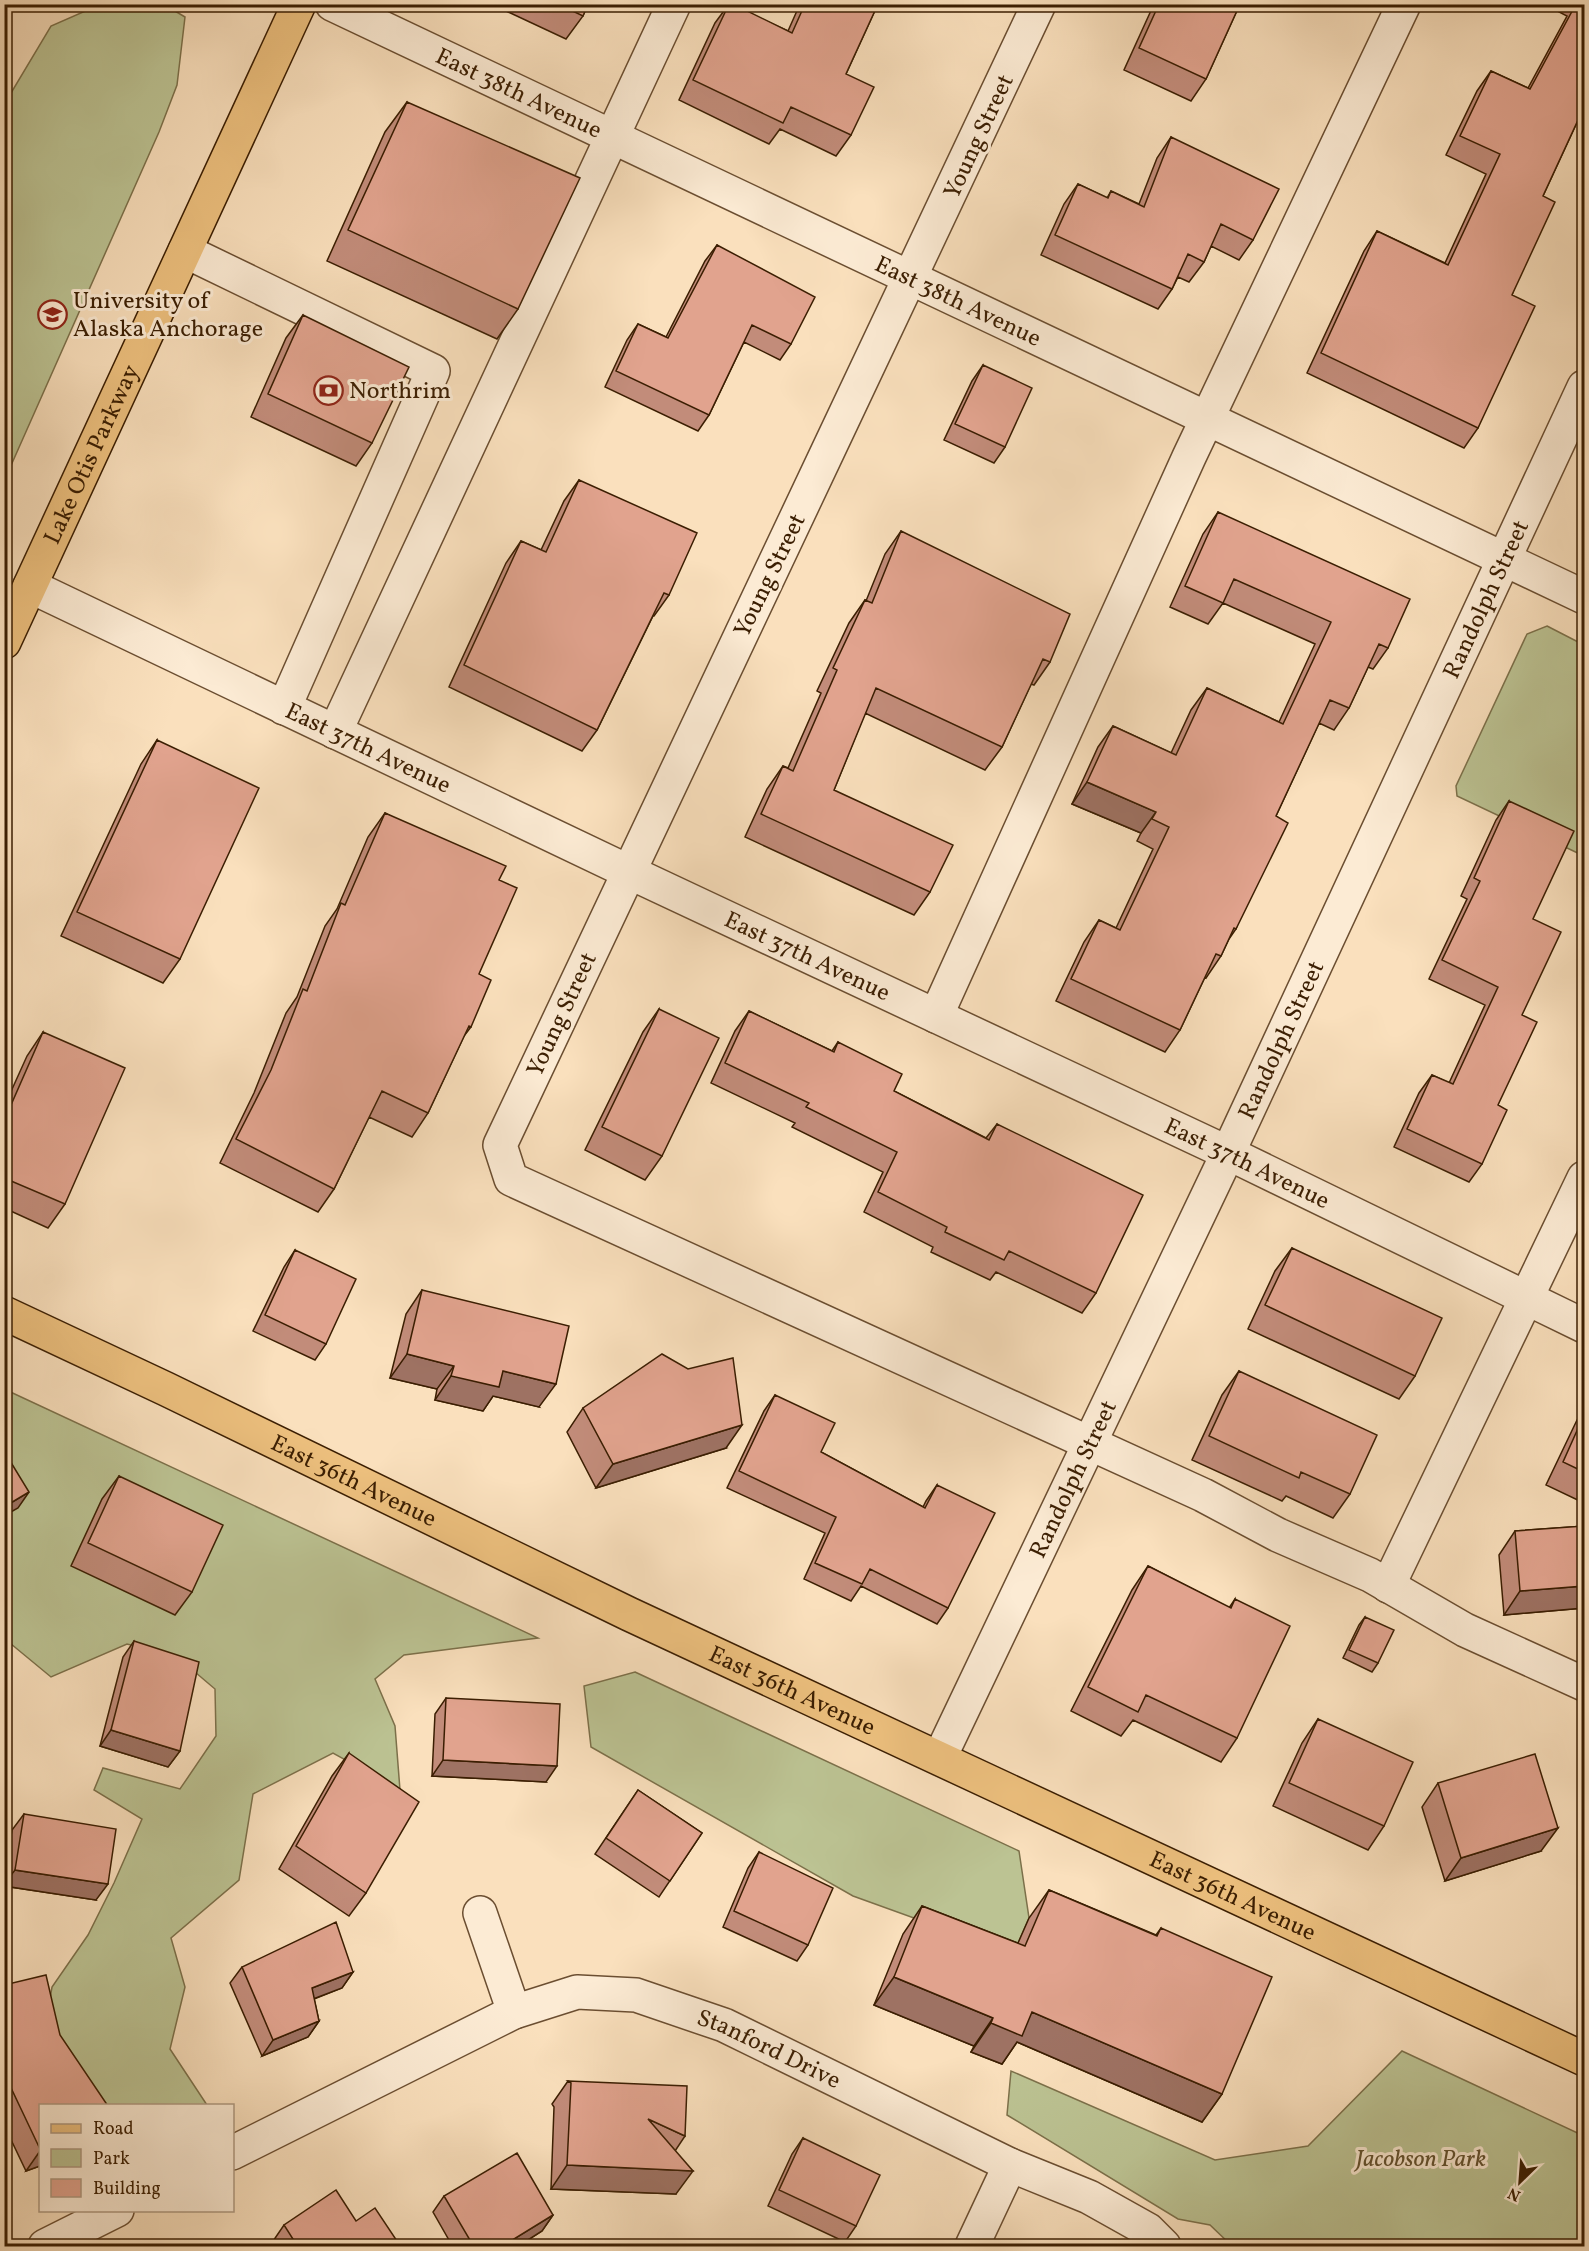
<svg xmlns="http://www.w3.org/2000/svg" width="1589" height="2251" font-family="Vollkorn,serif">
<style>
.green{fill:#bcc393;stroke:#7c704a;stroke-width:1.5}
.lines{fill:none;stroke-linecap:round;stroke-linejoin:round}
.minor-casing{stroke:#6b4e31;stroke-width:36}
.major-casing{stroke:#3b1e02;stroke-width:36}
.minor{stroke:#fcebd4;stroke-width:33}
.major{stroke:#edc07e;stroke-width:33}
.wall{fill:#c28c7a;stroke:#3b1e02;stroke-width:1.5}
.shaded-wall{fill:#9e7263;stroke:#3b1e02;stroke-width:1.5}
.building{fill:#e1a38e;stroke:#3b1e02;stroke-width:1.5}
.labels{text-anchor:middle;stroke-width:6;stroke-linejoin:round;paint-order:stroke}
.street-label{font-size:24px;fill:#3b1e02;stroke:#fcebd4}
.poi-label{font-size:24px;fill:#3b1e02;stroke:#fcebd4;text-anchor:start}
.park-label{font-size:24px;font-style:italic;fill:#62502e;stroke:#fcebd4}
</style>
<rect width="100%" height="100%" fill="#fae0bd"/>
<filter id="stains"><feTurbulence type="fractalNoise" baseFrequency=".00333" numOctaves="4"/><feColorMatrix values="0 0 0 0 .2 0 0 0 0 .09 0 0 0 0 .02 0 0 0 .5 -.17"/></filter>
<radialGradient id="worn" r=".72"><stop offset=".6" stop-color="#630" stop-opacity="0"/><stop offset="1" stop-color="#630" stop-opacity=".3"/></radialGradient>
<!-- green -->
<path class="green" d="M99,5h66l20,12 -8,68 -18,47 -154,347v-376l46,-77z
M1547,626l37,19v211l-127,-60 -1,-10 71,-152z
M4,1389l534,249 -134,17 -29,24 20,47 5,64 -67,-37 -80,41 -14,86 -68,58 14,49 -15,62 37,56h-110l-56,-56 11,-62 36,-52 26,-52 28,-64 -48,-29 9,-22 77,21 36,-53 -1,-47 -39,-33 -49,-12 -76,33 -46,-38z
M635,1672l384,179 10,67 -48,111 -17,-93 -111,-40 -262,-149 -7,-61z
M1402,2051l182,85v110h-352l-22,-21 -32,-6 -171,-104 4,-44 204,89 93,-14z"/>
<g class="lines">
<defs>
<g id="minor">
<path id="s1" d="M332,4l1252,593"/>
<path d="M1039,4c-178,381 -362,760 -539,1141l11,34 692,316 75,40 92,40 95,55 119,54"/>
<path d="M185,251l248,120 -149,337"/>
<path id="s2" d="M30,586l597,285 601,282 356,173"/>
<path d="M335,732l339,-728"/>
<path d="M936,1016l253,-559 215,-453"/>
<path d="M1388,1586l196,-408"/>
<path id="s3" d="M940,1757l288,-604 356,-766"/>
<path d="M480,1913l34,99"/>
<path id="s4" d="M232,2153l282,-141 63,-20 59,3 88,30 286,140 79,32 59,33 16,16"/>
<path d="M45,2246l72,-36"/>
<path d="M972,2246l38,-81"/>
</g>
<g id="major">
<path id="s5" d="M4,642l295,-638"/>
<path id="s6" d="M4,1313l162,76 463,225 955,445"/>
</g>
</defs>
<!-- minor casing -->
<use href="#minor" class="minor-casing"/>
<!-- major casing -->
<use href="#major" class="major-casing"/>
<!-- minor -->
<use href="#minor" class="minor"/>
<!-- major -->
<use href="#major" class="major"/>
</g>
<!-- wall -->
<path class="wall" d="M491,4h97l-5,12 -17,23z
M729,4l59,27 12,-27h78l-32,70 5,61 -15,21 -56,-27 -11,15 -90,-44 36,-77z
M1154,4h86l-34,75 -15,22 -67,-31z
M1544,4h40v114l-4,-2 -37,80 -31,99 -34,133 -14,20 -157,-75 57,-122 13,-20 68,32 41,-89 -40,-19 31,-64 14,-20 37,17 39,-72z
M407,102l111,207 -21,30 -170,-78 58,-129z
M1171,137l82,103 -14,20 -28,-14 -7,16 -15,20 -11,-5 -6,12 -14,20 -117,-54 23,-51 14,-20 29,14 4,-7 28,13 18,-46z
M717,245l74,99 -11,16 -36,-18 -35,73 -11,16 -93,-44 22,-47 11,-16 28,13 39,-76z
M303,315l69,128 -16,23 -105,-49 35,-79z
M983,365l22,82 -11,16 -50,-23 28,-59z
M579,480l90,115 -15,21h-1l-56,114 -15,21 -133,-64 57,-124 15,-22 20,9 23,-49z
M1218,512l170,136 -15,21 -5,-2 -19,41 -15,22 -15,-7 -43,93 -40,113 -7,10 -8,17 -15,22 -1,-1 -25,53 -15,22 -109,-51 28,-59 15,-22 17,8 37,-79 -16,-8 4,-8 -69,-29 26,-57 15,-21 58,27 20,-43 16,-22 72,34 36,-78 -92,-41 -15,21 -38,-17 33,-73z
M901,531l149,131 -16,23 -3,-1 -29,63 -17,23 -120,-57 -31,77 96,102 -16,23 -169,-78 22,-48 16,-23 5,2 33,-75 -4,-2 32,-68 16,-23 1,1 19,-47z
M157,740l23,219 -17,24 -102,-47 80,-172z
M1509,801l24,118 -11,96 -40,149 -13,18 -75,-35 25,-54 13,-18 17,8 36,-78 -56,-26 38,-80 -6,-3 35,-76z
M385,813l114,67 -20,94 -8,53 -7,9 -36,77 -16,24 -43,-20 -35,72 -16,23 -98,-49 34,-70 32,-80 11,-16 28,-71 12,-17 31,-72z
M659,1009l3,147 -17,24 -60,-30 58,-118z
M749,1011l83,40 6,-9 56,49 92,47 11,-14 99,169 -14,20 -86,-41 -6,8 -59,-28 2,-5 -69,-35 19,-40 -91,-45 3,-4 -84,-40 24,-52z
M43,1032l22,172 -17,24 -44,-20v-101l23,-51z
M1292,1248l123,128 -16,23 -151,-70 27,-58z
M295,1250l31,94 -11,16 -62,-29 31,-64z
M422,1290l117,117 -46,-11 -10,15 -48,-11 2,-11 -47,-11 16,-64z
M1239,1371l111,123 -17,24 -47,-22 -4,5 -90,-41 30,-65z
M775,1395l46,57 102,55 3,-6 11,-16 11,123 -11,16 -76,-38 -10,15 -47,-22 21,-46 -98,-45 37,-77z
M583,1408l143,40 -130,40 -29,-56z
M1584,1409v94l-38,-18 31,-65z
M119,1476l73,116 -17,23 -104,-49 31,-67z
M1584,1526v82l-80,7 -5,-60 16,-24z
M1148,1566l81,42 6,-9 2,139 -16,24 -88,-42 -12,16 -50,-25 61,-121z
M1365,1617l13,46 -6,9 -29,-14 16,-33z
M134,1641l46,110 -12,16 -68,-21 23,-89z
M446,1698l100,84 -114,-6 3,-62z
M1318,1719l66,107 -16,24 -95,-44 29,-63z
M349,1753l17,140 -17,23 -70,-47 53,-93z
M1438,1783l103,68 -96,30 -23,-74z
M638,1790l64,43 -43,64 -64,-43z
M24,1814l72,86 -92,-14v-7l8,-49z
M759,1852l49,93 -11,16 -74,-34 25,-59z
M1049,1890l107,45 5,-7 61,166 -20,28 -185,-80 -15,22 -31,-12 3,-6 -100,-41 29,-71 19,-28 96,37 11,-25z
M242,1967l111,5 -11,16 -28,11 5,22 -11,16 -46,19 -32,-73z
M4,1985l36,121v60l-14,5 -22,-46z
M568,2081l117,55 -10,15 1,43 -125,-5 3,-82 -2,-3z
M803,2138l53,88 -11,16 -77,-36 24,-52z
M444,2196l109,19 -11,16 -25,16h-64l-20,-35z
M356,2221l45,26h-132l15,-22z"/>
<!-- shaded-wall -->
<path class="shaded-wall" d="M1087,782l69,30 -15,21 -69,-29z
M407,1354l47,12 -17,23 -47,-11z
M503,1371l53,13 -17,23 -46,-11 -10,15 -48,-11 16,-24z
M742,1425l-16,23 -130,40 17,-24z
M29,1492l-11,16 -14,8v-9z
M1584,1586v22l-80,7 16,-24z
M111,1730l69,21 -12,16 -68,-21z
M443,1760l114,6 -11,16 -114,-6z
M1558,1828l-17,23 -96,30 16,-23z
M15,1870l93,14 -12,16 -92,-14v-2z
M353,1972l-11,16 -42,16 12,-16z
M894,1977l99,41 -19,28 -100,-41z
M1032,2012l190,82 -20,28 -185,-80 -15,22 -31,-12 20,-29z
M319,2021l-11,16 -46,19 11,-16z
M40,2151v15l-14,5z
M567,2165l126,6 -17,23 -125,-5z
M553,2215l-11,16 -25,16h-16z"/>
<!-- building -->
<path class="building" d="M558,4h30l-5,12z
M729,4h4l59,29 13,-29h73l-32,70 28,13 -23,48 -60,-28 -8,16 -90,-43z
M1159,4h81l-34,75 -67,-31z
M1576,4h8v103l-41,89 12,6 -43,93 23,11 -57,122 -157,-75 56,-122 71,34 52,-111 -40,-18 31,-65 39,18z
M407,102l173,76 -62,131 -170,-79z
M1171,137l108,52 -26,51 -32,-16 -17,38 -16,-8 -16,35 -117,-54 23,-51 30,14 3,-7 33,16z
M717,245l98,52 -24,47 -39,-19 -43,90 -93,-44 22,-47 30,14z
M303,315l106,52 -37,76 -104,-49z
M983,365l49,23 -27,59 -50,-23z
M579,480l118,53 -28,62 -5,-2 -67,137 -133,-65 57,-124 25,11z
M1218,512l192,87 -22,49 -9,-4 -30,64 -19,-8 -54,116 12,7 -52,106 -2,-1 -13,28 -5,-2 -36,76 -109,-51 28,-59 21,10 49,-103 -17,-8 4,-7 -69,-30 26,-56 63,29 31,-67 76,36 48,-102 -97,-43 -11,24 -38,-17z
M901,531l169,83 -20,48 -7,-3 -41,88 -126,-59 -42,102 119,55 -23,47 -169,-78 22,-48 10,5 44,-101 -4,-2 32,-68 7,3z
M157,740l102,48 -79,171 -103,-47z
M1509,801l65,30 -41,88 28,13 -39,83 15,7 -39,83 9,5 -25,54 -75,-35 25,-54 21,9 45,-97 -56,-27 38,-79 -6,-3z
M385,813l121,53 -7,14 18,8 -38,86 12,6 -20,47 -2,-1 -41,87 -46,-22 -48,98 -98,-50 35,-69 32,-81 4,2 34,-88 4,2z
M659,1009l60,29 -57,118 -60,-29z
M749,1011l85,41 4,-10 64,32 -8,17 95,49 8,-16 146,71 -47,98 -87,-42 -5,9 -59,-28 2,-5 -69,-35 19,-40 -91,-45 3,-4 -84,-40z
M43,1032l82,36 -60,136 -61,-26v-57z
M1292,1248l150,70 -27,58 -150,-71z
M295,1250l61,29 -30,65 -61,-29z
M422,1290l147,36 -13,58 -53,-13 -4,16 -48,-11 3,-10 -47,-12z
M662,1354l26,15 45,-11 9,67 -129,39 -30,-56z
M1239,1371l138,64 -27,59 -49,-22 -2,6 -90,-42z
M775,1395l60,28 -14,29 104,56 12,-23 58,28 -47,95 -78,-39 -8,15 -47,-21 21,-46 -97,-46z
M1584,1415v57l-21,-10z
M4,1451l25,41 -25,15z
M119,1476l104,49 -31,67 -104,-49z
M1584,1526v60l-64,5 -5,-60z
M1148,1566l83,42 4,-9 55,27 -53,112 -91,-43 -8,17 -50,-25z
M1365,1617l29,13 -16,33 -29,-13z
M134,1641l65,21 -19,89 -69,-21z
M446,1698l114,6 -3,62 -114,-6z
M1318,1719l95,43 -29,64 -95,-43z
M349,1753l70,49 -53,91 -70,-47z
M1535,1754l23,74 -97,30 -23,-75z
M638,1790l64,43 -32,48 -64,-43z
M24,1814l92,15 -8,55 -93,-14z
M759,1852l74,36 -25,57 -74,-34z
M1049,1890l108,46 4,-8 111,49 -50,117 -190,-82 -10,24 -31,-13 2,-5 -99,-41 28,-71 103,40z
M336,1922l17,50 -41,16 7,33 -46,19 -31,-73z
M46,1975l14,60 48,71h-68v43l-36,-76v-88z
M568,2081l119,5 -2,50 -37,-17 45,52 -126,-6 4,-82z
M803,2138l77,37 -24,51 -77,-36z
M517,2153l36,62 -52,32h-27l-30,-51z
M336,2190l20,31 19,-13 26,39h-103l-14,-22z"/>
<!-- icons -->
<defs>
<symbol id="university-ring" viewBox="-11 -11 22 22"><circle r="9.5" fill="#fcebd4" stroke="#8f2418" stroke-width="1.5"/><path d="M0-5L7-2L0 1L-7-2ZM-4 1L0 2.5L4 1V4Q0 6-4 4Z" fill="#8f2418"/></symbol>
<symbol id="bank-ring" viewBox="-11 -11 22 22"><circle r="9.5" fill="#fcebd4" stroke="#8f2418" stroke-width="1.5"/><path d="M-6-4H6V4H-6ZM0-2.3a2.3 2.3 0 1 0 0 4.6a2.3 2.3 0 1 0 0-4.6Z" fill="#8f2418"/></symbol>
</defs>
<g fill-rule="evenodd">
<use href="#university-ring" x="36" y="298" width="33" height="33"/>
<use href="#bank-ring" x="312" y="374" width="33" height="33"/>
</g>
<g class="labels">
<!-- street labels -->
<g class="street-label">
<text dy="8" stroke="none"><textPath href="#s1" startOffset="207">East 38th Avenue</textPath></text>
<text transform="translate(978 136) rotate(-65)" y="8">Young Street</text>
<text dy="8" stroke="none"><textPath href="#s1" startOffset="693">East 38th Avenue</textPath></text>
<text dy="8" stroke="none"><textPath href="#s5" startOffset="207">Lake Otis Parkway</textPath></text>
<text transform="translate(769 575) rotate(-64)" y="8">Young Street</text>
<text dy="8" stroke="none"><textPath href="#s3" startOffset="1280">Randolph Street</textPath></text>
<text dy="8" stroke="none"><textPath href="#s2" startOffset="375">East 37th Avenue</textPath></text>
<text dy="8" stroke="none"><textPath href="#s2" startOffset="861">East 37th Avenue</textPath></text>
<text transform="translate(561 1014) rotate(-65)" y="8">Young Street</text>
<text dy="8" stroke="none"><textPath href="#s3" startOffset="794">Randolph Street</textPath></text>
<text dy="8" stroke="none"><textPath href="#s2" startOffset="1347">East 37th Avenue</textPath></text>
<text dy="8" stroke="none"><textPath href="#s3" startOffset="308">Randolph Street</textPath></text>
<text dy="8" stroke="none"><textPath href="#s6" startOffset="388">East 36th Avenue</textPath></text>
<text dy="8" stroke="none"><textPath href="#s6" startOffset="874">East 36th Avenue</textPath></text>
<text dy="8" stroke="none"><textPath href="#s6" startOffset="1360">East 36th Avenue</textPath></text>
<text dy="8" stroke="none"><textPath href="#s4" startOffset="584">Stanford Drive</textPath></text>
</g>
<!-- poi labels -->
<g class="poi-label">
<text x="73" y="308">University of<tspan x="73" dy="28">Alaska Anchorage</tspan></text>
<text x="349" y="398">Northrim</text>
</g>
<!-- park labels -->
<g class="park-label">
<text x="1421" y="2166">Jacobson Park</text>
</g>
</g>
<!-- margin -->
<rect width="1589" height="2251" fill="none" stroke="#fae0bd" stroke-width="24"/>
<rect x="6" y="6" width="1577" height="2239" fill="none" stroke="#3b1e02" stroke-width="3"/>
<rect x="12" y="12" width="1565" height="2227" fill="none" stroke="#3b1e02" stroke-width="1.5"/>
<!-- legend -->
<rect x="39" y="2104" width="195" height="108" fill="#fcebd4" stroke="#af9980" stroke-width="1.5"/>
<rect x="51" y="2124" width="30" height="9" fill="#edc07e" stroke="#af9980" stroke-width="1.5"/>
<text x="93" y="2134" font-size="18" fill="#3b1e02">Road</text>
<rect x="51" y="2149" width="30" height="18" fill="#bcc393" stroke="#af9980" stroke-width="1.5"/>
<text x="93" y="2164" font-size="18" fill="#3b1e02">Park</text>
<rect x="51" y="2179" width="30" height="18" fill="#e1a38e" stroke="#af9980" stroke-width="1.5"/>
<text x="93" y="2194" font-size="18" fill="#3b1e02">Building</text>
<!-- north arrow -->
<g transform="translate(1520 2182) rotate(205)" stroke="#fcebd4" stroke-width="4.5" paint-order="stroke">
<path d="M0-4.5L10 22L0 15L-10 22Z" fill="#3b1e02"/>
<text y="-9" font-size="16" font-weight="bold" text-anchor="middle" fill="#3b1e02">N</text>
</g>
<rect width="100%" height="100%" filter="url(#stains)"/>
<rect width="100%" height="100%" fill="url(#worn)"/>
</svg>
